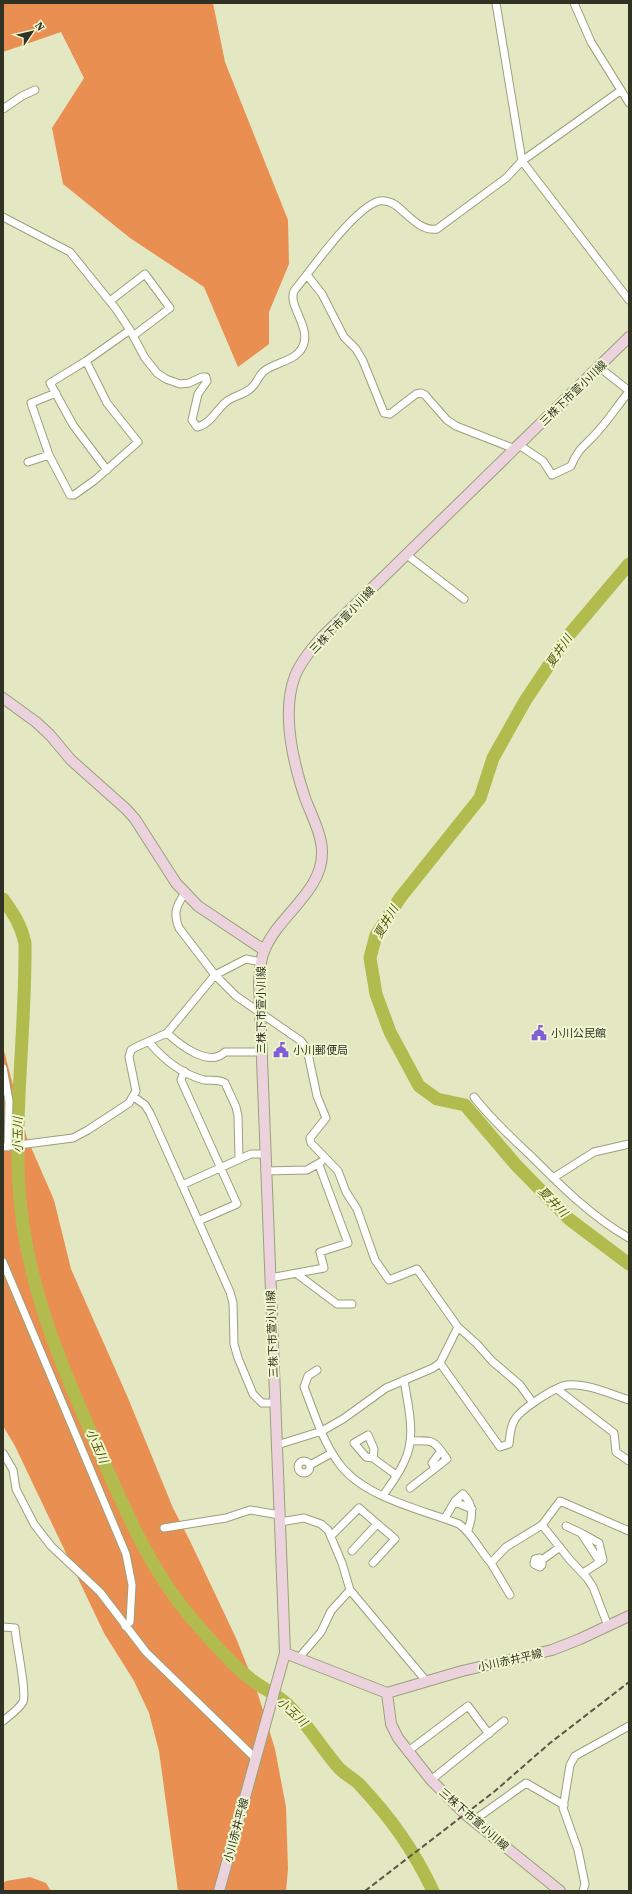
<svg xmlns="http://www.w3.org/2000/svg" width="632" height="1894" font-family="'Source Serif 4','Noto Sans JP',serif">
<style>
.forest{fill:#e98f52}
.lines{fill:none;stroke-linecap:round;stroke-linejoin:round}
.river{stroke:#b2bb4e;stroke-width:13}
.street-casing{stroke:#9ba07c;stroke-width:9}
.secondary-casing{stroke:#9ba07c;stroke-width:12}
.street{stroke:#fff;stroke-width:7}
.secondary{stroke:#ebd2dc;stroke-width:10}
.rail{stroke:#575a46;stroke-width:2;stroke-dasharray:6 3;stroke-linecap:butt}
.labels{text-anchor:middle;stroke-width:4;stroke-linejoin:round;paint-order:stroke}
.street-label{font-size:11px;fill:#303223;stroke:#f0f6cf}
.poi-label{font-size:11px;fill:#303223;stroke:#f0f6cf;text-anchor:start}
.water-label{font-size:12px;font-style:italic;fill:#565b08;stroke:#f0f6cf}
</style>
<rect width="100%" height="100%" fill="#e3e8c2"/>
<!-- forest -->
<path class="forest" d="M3,3h210l12,59 63,158 1,44 -20,48v32l-31,23 -34,-80 -74,-49 -67,-54 -11,-56 32,-50 -23,-46 -58,20z
M3,1047l24,91 27,62 17,69 57,129 45,110 17,33 46,97 20,50 19,61 11,58 2,62 -2,22h-108l-19,-140 -10,-38 -15,-32 -30,-48 -89,-187 -12,-20z
M30,1877l16,6 5,8h-48v-8l3,-2z"/>
<g class="lines">
<!-- river -->
<path class="river" d="M629,564l-60,71 -44,66 -32,57 -13,40 -80,100 -24,37 -6,23 6,36 14,38 29,54 18,13 28,6 51,60 53,54 60,45
M3,899c11,15 18,26 22,44 1,82 -11,163 -6,244 6,97 42,177 80,264 26,59 52,121 95,170 15,17 36,42 53,55 12,11 28,17 40,28 20,19 33,42 51,63 6,7 15,11 21,17 32,34 54,65 74,107"/>
<defs>
<path id="street" d="M496,3l26,158 107,139
M574,3l17,39 38,61
M3,109l19,-13 13,-6
M3,217l67,35 46,57 14,21 15,28 12,15 9,6 14,5 9,-1 13,-6h4l1,4 -9,13 -6,26 5,7c14,-3 19,-17 29,-25 7,-6 17,-7 24,-13 6,-4 8,-12 13,-17 12,-11 36,-10 41,-29 5,-18 -16,-38 -10,-52 18,-22 60,-83 85,-90 5,-1 11,1 15,3 13,9 26,28 43,25l69,-51 16,-17 98,-70
M307,275l15,19 22,43 12,12 7,12 21,52 6,1 26,-20 5,-1 4,2 22,25 9,6 59,23
M110,301l35,-27 25,34 -37,28
M56,393l-25,10 18,52 21,40h4l21,-15 43,-38 -31,-39 -21,-42
M519,445l24,16 9,14 19,-9c8,-20 16,-21 28,-36 10,-11 19,-25 29,-37v-3l-29,-23
M28,462l21,-7
M107,470l-34,-45 -23,-42 36,-22 44,-31
M407,555l57,44
M185,893c-9,13 -12,20 -6,35l36,47 21,21 65,45 6,8 10,47 9,22 -16,20 1,5 27,28 8,21 11,17 18,51 14,20 28,-11 41,58 19,17 15,17 28,24 13,18
M167,1033c13,12 42,35 58,19h36
M149,1042c14,17 33,32 55,38 8,1 14,-1 21,3l11,24 2,9 1,43
M3,1068l6,33 -1,46
M184,1071l-3,9 56,124 -39,17
M134,1097l11,8 5,8 80,179 3,11 1,41 4,14 15,36 9,9h13
M474,1097c17,22 37,40 57,59 30,30 61,61 98,82
M3,1147l70,-9 15,-8 41,-27 7,-12 -7,-34 2,-7 5,-3 31,-14 48,-58 31,-16 15,3
M265,1171l42,-1 14,-8
M553,1178l41,-26 35,-8
M182,1185l69,-31h13
M3,1262l123,292 6,31 -2,37 -5,4
M297,1274l40,30h15
M270,1278l54,-10 -4,-16 28,-9 -29,-78
M440,1363l60,84 9,-3c1,-8 1,-16 5,-23 5,-11 41,-34 53,-36 20,-2 43,9 62,15
M317,1370l-9,6 -4,11c10,25 18,53 34,75 24,35 82,47 121,62 14,10 20,26 32,39l15,-16 36,-22 28,35 17,18 6,9 15,39
M557,1389l57,44 2,19 13,9
M368,1435l6,14 -1,9 -7,-1 -12,-14z
M277,1445l45,-14 21,-12 43,-31 47,-20 7,-5 18,-36
M3,1453l10,17 3,19 18,35 17,22 49,46 46,60 109,106
M373,1458l23,17
M298 1467a6 6 0 1 1 12 0a6 6 0 1 1-12 0Z
M310,1465l22,-12
M435,1468l-3,-5 9,-12
M410,1488l37,-29c-14,-19 -12,-19 -37,-18
M383,1496c7,-11 16,-22 21,-34 13,-25 4,-56 0,-82
M455,1502l17,7
M445,1518l10,-17 8,-7c11,11 10,22 5,36
M280,1522l24,-4 17,6 7,6 14,33 8,27 77,92
M542,1525l18,-24 69,30
M566,1526l15,7 19,29 -17,11
M164,1528l62,-10 24,-8 30,5
M583,1534l16,9 4,17 -3,2
M331,1536l28,-28 36,31 -22,24
M352,1551l25,-27
M542,1560v5l-2,2 -6,-3 1,-5 5,-1 2,2 18,-13
M491,1563l19,32
M3,1627l12,1c1,15 12,64 8,74 -5,8 -13,13 -20,19
M298,1659l23,-27 10,-21 19,-21
M407,1752l61,-46 21,28
M431,1780l73,-59
M473,1821l53,-38 38,22
M583,1891l2,-7 -7,-34 -15,-42 7,-43 5,-9 54,-30"/>
<path id="secondary" d="M3,698l33,24 14,13 21,25 55,49 9,10 41,64 22,23 66,44
M285,1653l102,40
M387,1693l4,31 7,14 33,42 34,34 95,77
M387,1693l75,-22 90,-21 28,-11 49,-23
M219,1891l66,-238 -26,-671c1,-11 1,-23 6,-33 14,-34 58,-58 57,-97 0,-17 -11,-38 -17,-54 -12,-36 -24,-85 -10,-122 6,-15 17,-28 28,-40l306,-299"/>
</defs>
<!-- street casing -->
<use href="#street" class="street-casing"/>
<!-- secondary casing -->
<use href="#secondary" class="secondary-casing"/>
<!-- street -->
<use href="#street" class="street"/>
<!-- secondary -->
<use href="#secondary" class="secondary"/>
<!-- rail -->
<path class="rail" d="M365,1891l130,-100 55,-48 79,-61"/>
</g>
<!-- icons -->
<defs>
<symbol id="civic-bare" viewBox="-9 -9 18 18"><path d="M-.6-6.5H3V-4.5H.6V-3L4-1V1h2V6H-6V1h2V-1L-.6-3ZM-1.2 2.5V6h2.4V2.5Z" fill="#815dd7" stroke="#f0f6cf" stroke-width="2.5" paint-order="stroke"/></symbol>
</defs>
<g fill-rule="evenodd">
<use href="#civic-bare" x="528" y="1022" width="22" height="22"/>
<use href="#civic-bare" x="270" y="1039" width="22" height="22"/>
</g>
<g class="labels">
<!-- street labels -->
<g class="street-label">
<text transform="translate(573 393) rotate(-44)" y="4">三株下市萱小川線</text>
<text transform="translate(342 620) rotate(-46)" y="4">三株下市萱小川線</text>
<text transform="translate(261 1010) rotate(-90)" y="4">三株下市萱小川線</text>
<text transform="translate(272 1334) rotate(-92)" y="4">三株下市萱小川線</text>
<text transform="translate(510 1660) rotate(-13)" y="4">小川赤井平線</text>
<text transform="translate(474 1819) rotate(41)" y="4">三株下市萱小川線</text>
<text transform="translate(236 1830) rotate(-75)" y="4">小川赤井平線</text>
</g>
<!-- poi labels -->
<g class="poi-label">
<text x="551" y="1037">小川公民館</text>
<text x="293" y="1054">小川郵便局</text>
</g>
<!-- water labels -->
<g class="water-label">
<text transform="translate(559 651) rotate(-56)" y="4">夏井川</text>
<text transform="translate(386 922) rotate(-60)" y="4">夏井川</text>
<text transform="translate(18 1135) rotate(-90)" y="4">小玉川</text>
<text transform="translate(553 1202) rotate(46)" y="4">夏井川</text>
<text transform="translate(97 1446) rotate(66)" y="4">小玉川</text>
<text transform="translate(292 1712) rotate(43)" y="4">小玉川</text>
</g>
</g>
<!-- border -->
<rect width="632" height="1894" fill="none" stroke="#303223" stroke-width="8"/>
<!-- north arrow -->
<g transform="translate(32 32) rotate(55)" stroke="#f0f6cf" stroke-width="3" paint-order="stroke">
<path d="M0-3L7 15L0 10L-7 15Z" fill="#303223"/>
<text y="-6" font-size="11" font-weight="bold" text-anchor="middle" fill="#303223">N</text>
</g>
</svg>
